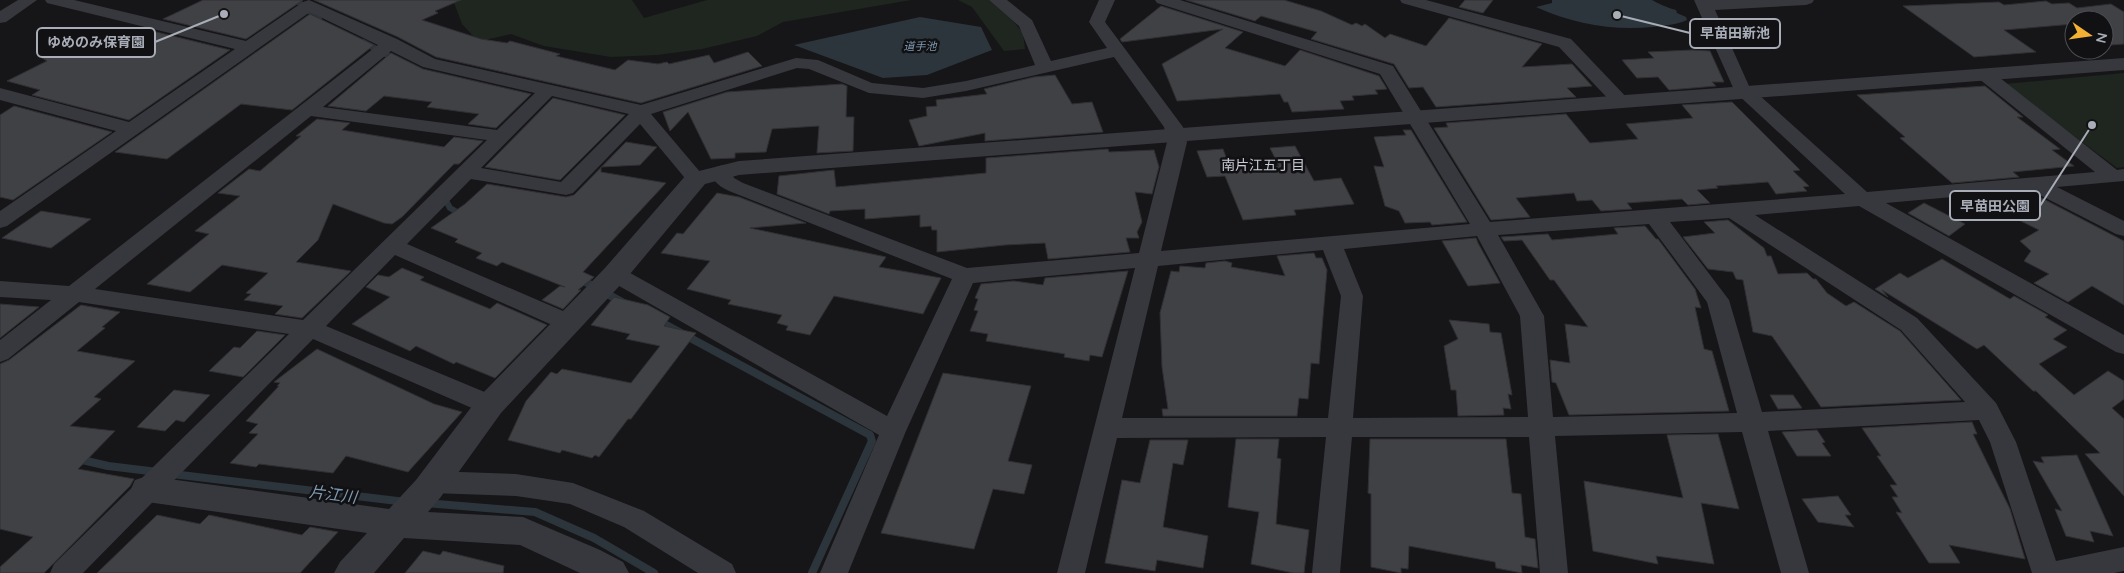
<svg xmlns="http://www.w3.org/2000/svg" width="2124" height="573" font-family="Quicksand,'Noto Sans JP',sans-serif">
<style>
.green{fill:#1e261f}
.water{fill:#2c353c}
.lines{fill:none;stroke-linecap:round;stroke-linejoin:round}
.stream-far1{stroke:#2c353c;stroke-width:6}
.stream{stroke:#2c353c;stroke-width:8}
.building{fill:#404145;stroke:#303034}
.minor{fill:#37383d;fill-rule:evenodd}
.tertiary{fill:#37383d;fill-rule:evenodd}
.labels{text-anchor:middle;stroke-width:5;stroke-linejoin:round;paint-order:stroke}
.far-water-label{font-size:11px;font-style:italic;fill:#7f9bb3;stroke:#111113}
.neighbourhood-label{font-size:14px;fill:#c9ccd4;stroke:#111113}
.near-water-label{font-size:16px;font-style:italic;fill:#7f9bb3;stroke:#111113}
.leader{fill:none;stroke:#a8adb8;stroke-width:2}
.callout-dot{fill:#a8adb8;stroke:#111113;stroke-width:2}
.callout{fill:#111113;stroke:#a8adb8;stroke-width:2}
.callout-label{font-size:14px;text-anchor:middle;font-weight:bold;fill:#a8adb8}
</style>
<rect width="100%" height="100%" fill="#161618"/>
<!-- green -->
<path class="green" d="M453,0h179l12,18 63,-18h204l-128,22 -26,14 -55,13 -45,6 -46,2 -67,-11 -33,-12 -26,6 -10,-2 -13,-14z
M958,0h31l25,22 9,11 2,16 -21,2 -32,-44z
M2124,73v94l-7,1 -113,-84z"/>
<!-- water -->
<path class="water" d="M1552,0h100c9,5 14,7 24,10l1,3 9,4 1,3c-11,5 -22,5 -34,7 -41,4 -79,-3 -117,-20l16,-4z
M920,17l61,10 11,23 -65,25 -44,3 -89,-33z"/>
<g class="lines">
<!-- stream-far1 -->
<path class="stream-far1" d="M296,0l23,19
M363,42l34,18
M443,195l7,13 14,8"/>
<!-- stream -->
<path class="stream" d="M580,279l42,23
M657,320l213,115 2,6 -60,132
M78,459l30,7 50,6
M172,474l234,28
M425,503l110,9 59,26 60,35"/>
</g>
<!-- building -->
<path class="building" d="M203,0h100l-57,39 -83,-20z
M314,0h147l-26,11 3,2 -16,7 59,19 26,4 3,-2 50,13 -4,2 59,14 13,-10 30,4 9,-2 2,2 40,-9 5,8 34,-11 14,14 -121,37 -205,-46 -38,-20z
M1186,0h98l37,11 31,14 4,-2 6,3 3,-2 20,14 5,-4 36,12 23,-28 93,26 -20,23 50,-3 20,22 -25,2 9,9 -140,10 -13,-20 -14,1 -15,-24 -83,-25 6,-7 -56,-16 -6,5z
M1465,0h28l-10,13 -24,-6z
M2046,1l6,3 17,-1 8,5 34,-4 13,8v32l-13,1 -7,-5v-20h-30v4l-70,6 32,22 -62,5 -71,-51 96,-4 5,3z
M1161,6l82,26 -18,16 60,18 15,-16 79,26 8,13 -12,1 3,4 -26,2 2,4 -14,1 4,8 -52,3 -4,-10h-4l-4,-8 -103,7 -15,-37 61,-35 -101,13 -2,-3z
M310,14l64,31 -82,65 -51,-6 -74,55 -52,-7z
M144,29l86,21 -101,70 -97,-25 8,-5 -33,-9 40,-20 -5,-3 26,-14 28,8z
M1692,50l18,1 14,31h-12l4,4 -47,4 -11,-13 -21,1 -15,-18 32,-2 -6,-6z
M391,53l32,16 108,25 -35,34 -28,-4 11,-10 -52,-7 5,-5 -48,-6 -18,15 -38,-5z
M1055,75l17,29 20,-2 11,30 -118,9v-8l-66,13 -10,-26 18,-4 -1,-9 11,-1 -1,-6 51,-6 -3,-5 50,-12z
M842,84l5,2 -1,31h8l-1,34 -36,2 2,-27 -47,3 -6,23 -31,1v5l-24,1 -23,-47 -18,19 -7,-19 64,-20z
M1985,86l38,31h-6l43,32 -8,1 22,16 -61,6 6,5 -67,6 -52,-45 5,-1 -48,-42z
M553,98l72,17 -65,65 -75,-13z
M1732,102l68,68 -7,1 16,15 -6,1 4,4 -31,3 -8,-12 -52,4 2,2 -21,2 13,13 -22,2 -6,-6 -55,4 5,6 -31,2 -9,-11 -15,1 -3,-8 -58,5 14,19 -39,3 -57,-92 14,-1 -2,-4 120,-9 24,29 48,-4 -12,-15 67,-6 -11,-13z
M14,106l98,26 -99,68 -13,-3v-82z
M317,119l33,4 -8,7 102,17 10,-10 29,4 -24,23h-5l-52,53 -10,7 -8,-1 -51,-19 -15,36 -22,22 55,9 -49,47 -27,-4 8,-8 -39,-6 7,-6 -5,-1 22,-20 -46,-8 -32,27 -43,-8 62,-50 -14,-3 45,-35 -22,-3 31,-24 11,2 41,-35h-5z
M1403,130h8l56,92 -35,3 -2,-3 -25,1 -6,-12 -14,-5 -11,-40 10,1 -10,-30 32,-2z
M626,142l31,5 -17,18 -39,2v5l65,11 -83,89 11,5 -16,13h3l-18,19 -21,-9 18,-14 5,1 -63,-25 -5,4 -21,-8 6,-5 -27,-11 3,-3 -27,-11 34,-24 22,-20 79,13 8,-2z
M1295,146l19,35 27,-3 13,26 -60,6 2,5 -53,5 -18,-44 -18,1 -10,-26 26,-2 8,21 48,-4 -9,-18z
M1108,149l1,3 45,-2 5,17 -7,27 -17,-2 7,30 -5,10 2,6h-13l4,14 -82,7 -3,-16 -40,2 -68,7v-22h-5l-1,-4 -11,1v-12l-55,4v-10l-35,2 -1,3 -52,-20 2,-18 55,-6 2,17 150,-14v-15z
M2030,192l94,49v64l-32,-19 -24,16 -34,-19 15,-9 -25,-13 7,-10 -11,-10 19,-11 -50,-25 -6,5 -14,-13z
M717,193l22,4 67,26 -56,5 136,29 -7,10 62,11 -18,36 -89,-18 -24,39 -24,-5 2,-4 -11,-3 5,-8 -54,-11 3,-4 -44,-11 23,-28 -49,-8 16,-20 6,1z
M1924,203l41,21 -16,12 -41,-23z
M41,211l50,8 -40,29 -49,-10z
M1728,220l36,28 3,8h4l7,18 29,-1 6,6h3l11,14 19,13 8,-4 46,29 61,69 -140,7 -49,-71 -19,-4 -10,-52 -7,-1 -3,-7 -25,-3 -25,-32 32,-4 -11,-11z
M1645,226l11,13h2l37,50 6,19 -6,-1 9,42 8,2 17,60 -160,4 -13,-32 -4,-1 -2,-22 20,3 -5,-39 23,3 -34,-47h-4l-28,-40 -18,1 -3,-4 47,-3 4,6 66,-6 -4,-6z
M1476,238l2,5 22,40 -32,3 -26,-45z
M1314,253l2,5h6l5,12 -8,94 -8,-1 -3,36 -9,-1 -2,18h-134l-1,-7h6l-6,-42 -2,-54 11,-42 8,1 1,-6 25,2 1,-5 19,-2 7,2 -1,4 54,9 -8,-20z
M1942,259l68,40 4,-3 34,19 -3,2 22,13 -14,9 14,8 -28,17 35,31 34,-24 16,10v18l-12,9 12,11v77l-39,-42 15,-1 -64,-62h-3l-49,-46 -7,4 -95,-59 6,7 -13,-8 25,-16 8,5z
M402,268l22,9 -4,3 70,29 7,-6 50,22 -52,53 -39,-16 -2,2 -38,-18 -6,5 -58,-27 38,-27 -24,-10 12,-12 11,2z
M1128,271l-26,86 -12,-2 -1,6 -25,-4 1,-3 -79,-13 2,-7 -18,-3 8,-20 -4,-1 4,-11 -3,-1 6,-14 33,-3 29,4 2,-7z
M614,297l34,8 22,12 -6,9 32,7 -65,86h-3l-29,38 -4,-2 -3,3 -30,-8 -2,3 -52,-13 18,-39 25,-29 6,2 5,-5 69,14 29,-37 -34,-7 4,-5 -39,-9z
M0,304l39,3 -39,31z
M81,305l39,7 -18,15 3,1 -28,23 58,10 -41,36 7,2 -31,27 45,5 -37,38 56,10 -4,7 -86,87h-44v-6l33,-30 -33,-8v-165l9,-4z
M1449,320l40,4 1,8 11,1 11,62 -4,-1 3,15 -8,-1 1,7 -46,1 -2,-26h-5l-7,-44 14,-7z
M257,331l28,4 -42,42 -34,-6 25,-24 6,1z
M317,349l117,55 28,8 -54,60 -62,-16 -13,17 -74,-9 -3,3 -26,-4 28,-29 -9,-1 9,-9 -12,-3 33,-35h-2l3,-3 -6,-1z
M943,373l88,13 -23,75 24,4 -8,29 -31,-5 -19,60 -93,-16z
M174,390l36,5 -26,27 -8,-2 -11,11 -28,-4z
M1770,395h23l9,13 -24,1z
M1972,422l5,12h-4l37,75 15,50 -76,-14 11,18h-31l-33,-51 6,1 -10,-16h6l-8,-12h7l-20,-29h4l-19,-28z
M1817,430l8,12 -3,1 9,13h-34l-15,-24z
M1718,434l21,75 -38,-6 13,61 -58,-8 2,8 -65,-13 -9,-70 99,17 -16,-63z
M1236,439h43l-2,19 4,1 -5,65 33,6 -5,43h-11l-42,-9 8,-52 -31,-5z
M1370,439h136l6,54 9,1 4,43 10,2 3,29 -17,-3 1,8 -26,-5 -1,-6 -86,-16 -1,23 -7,-1v5l-30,-6v-73l-3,-1z
M1150,440h38l-5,25 -10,-2 -10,64 45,9 -5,32 -46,-8 -2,11 -50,-8 17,-83 18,3z
M2077,455l36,81 -23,-5 4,11 -28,-6 -11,-27 7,2 -29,-50 11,2 -3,-6z
M1838,496l13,19h-6l9,12 -36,-5 -16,-23z
M157,515l43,9 9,-9 93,20 8,-8 28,5 -38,41h-203z
M423,551l17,4 3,-4 61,15 -1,7h-98z"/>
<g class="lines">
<!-- minor -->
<path class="minor" d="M18,0h19l-31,22 -6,1v-12z
M45,0h29l172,41 57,-39 6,-2 88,39 38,20 206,46 155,-47 22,2 54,23 51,5 43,-7 69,-16 -16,-39 -30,-26h18l25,20 19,41 56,-13 -18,-26 10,-22h16l-10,22 78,105 4,15 -26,109 309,-27 -90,-150 -223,-71 -2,-3h25l213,66 97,156 355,-28 -110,-102 -41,-92h120l-2,3 -6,2 -91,5 34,76 118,106 228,-20 -117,-94 -3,-4 3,-4 6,-1 6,1 127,100 7,-1v12l-67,6 67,34v15l-8,-2 -86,-44 -144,13 238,132v19l-8,-2 -257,-146 -104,9 162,103 79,85 20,39 40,119 68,-14v24l-10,2h-82l-42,-131 -11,-22 -211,11 41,142h-28l-39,-141 -187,4 13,137h-28l-11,-136h-177l-12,136h-28l14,-136 -209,1 -32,135h-28l78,-305 -162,15 -67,148 -58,142h-28l59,-138 -272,-156 -3,-5 3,-5 8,-2 8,2 264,147 65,-137 -223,-88c-10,-5 -22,-12 -13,-24l7,-2 7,2 4,11 9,5 224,85 172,-15 28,-111 -3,-15 -50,-70 -148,34 -43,7 -54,-5 -60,-24 -12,-1 -146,46 55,65 -3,4 -7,2 -7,-2 -49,-59 -67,69 -7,2 -95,-16 -64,65 170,73 4,6 -4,6 -8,2 -8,-2 -166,-74 -69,71 173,72 4,7 -4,7 -9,2 -9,-2 -168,-73 -230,234h-33l4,-9 235,-230 -210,-32 -71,57 -8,3v-22l51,-40 -51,-3v-16l69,5 309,-241 -68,-33 -303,214 -7,2v-17l116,-80 -116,-31v-12l129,34 106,-73 -188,-46zM391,51l32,16 112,26 -38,37 -174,-23zM552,96l77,18 -68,68 -80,-14zM311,116l176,24 -184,180 -208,-31zM1729,218l172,112 64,72 -203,10 -33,-112 -59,-78zM1649,224l58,78 30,111 -184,4 -9,-101 -46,-81zM1477,236l43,80 8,101 -175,1 10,-122 -19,-47zM1323,250l18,46 -13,122h-206l36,-152z
M1400,0h26l145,39 59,62 -2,4 -7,2 -7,-2 -55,-58 -157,-44z
M432,471l84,3 57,9 71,28 88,53 4,9h-38l-74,-46 -54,-23 -54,-8 -84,-3 -9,-3 -4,-8 4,-8z"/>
<!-- tertiary -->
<path class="tertiary" d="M2124,58v12l-1385,105 -34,9 -80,96 -124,133 -61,85 -12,14 95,5 77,33 23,12 6,11h-49l-60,-28 -116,-7 -30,35h-40l6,-11 27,-29 -220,-31 -12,-4 -4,-9 4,-9 12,-4 242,33 27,-29 63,-83 126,-129 82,-94 52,-13z"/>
</g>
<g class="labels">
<!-- far-water labels -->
<g class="far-water-label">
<text x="920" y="50">道手池</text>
</g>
<!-- neighbourhood labels -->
<g class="neighbourhood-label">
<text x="1263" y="170">南片江五丁目</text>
</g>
<!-- near-water labels -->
<g class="near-water-label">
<text transform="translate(333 494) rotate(7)" y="6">片江川</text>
</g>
</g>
<!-- callouts -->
<path class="leader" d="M1617 15L1690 33M224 14L155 42M2092 125L2040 206"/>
<g class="callout-dot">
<circle cx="1617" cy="15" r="5"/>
<circle cx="224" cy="14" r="5"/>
<circle cx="2092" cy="125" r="5"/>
</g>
<g class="callout">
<rect x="1690" y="19" width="90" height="29" rx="5"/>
<rect x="37" y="28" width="118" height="29" rx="5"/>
<rect x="1950" y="191" width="90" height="29" rx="5"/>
</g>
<g class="callout-label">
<text x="1735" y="38">早苗田新池</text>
<text x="96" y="47">ゆめのみ保育園</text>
<text x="1995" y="211">早苗田公園</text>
</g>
<!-- north arrow -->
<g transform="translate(2089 35) rotate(103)"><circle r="24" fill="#111113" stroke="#4d4f55"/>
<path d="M0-4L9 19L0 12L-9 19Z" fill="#f2b134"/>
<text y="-8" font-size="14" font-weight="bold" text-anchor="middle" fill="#a8adb8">N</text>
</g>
</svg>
